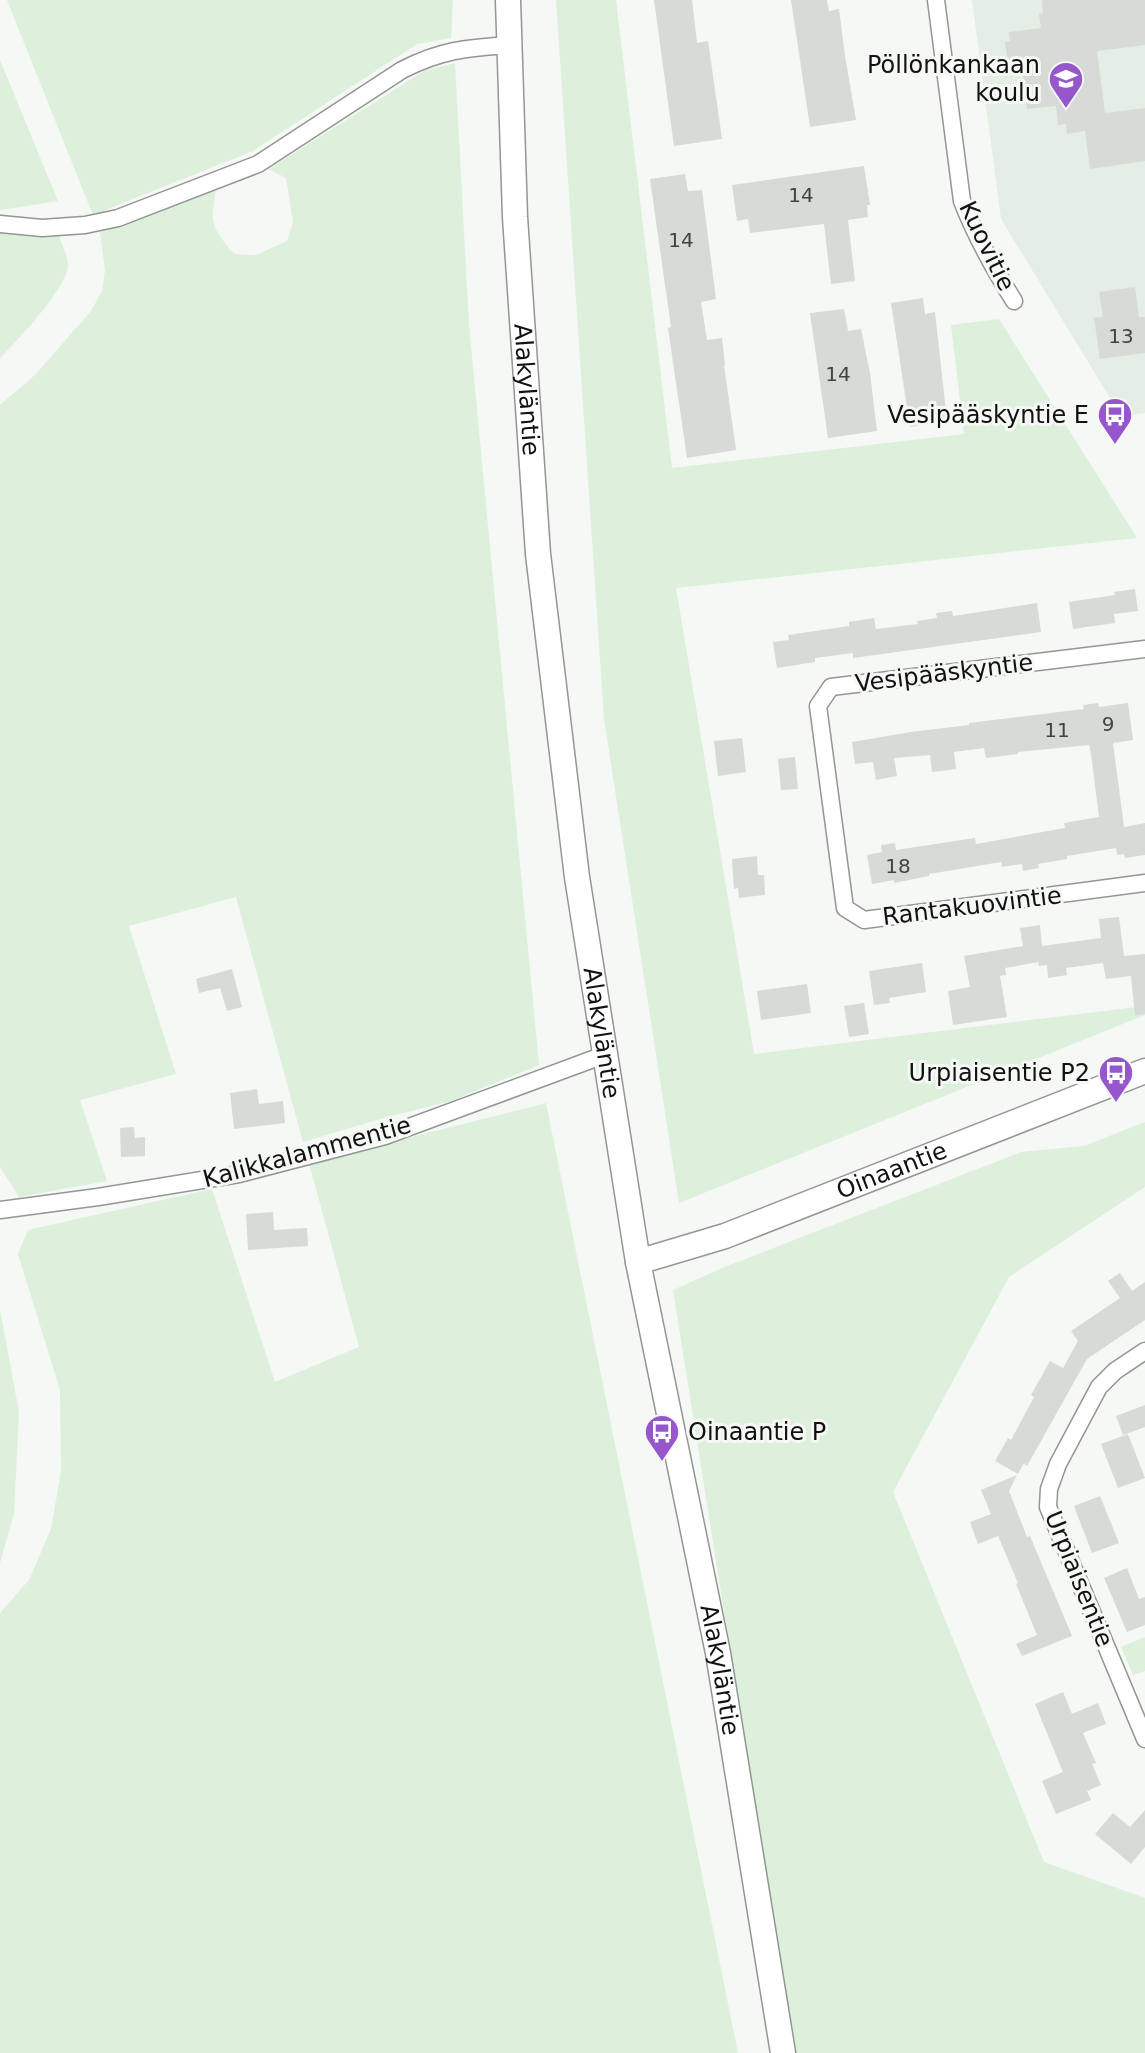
<svg xmlns="http://www.w3.org/2000/svg" width="1145" height="2053" font-family="'DejaVu Sans',sans-serif">
<style>
.built{fill:#e5eee5}
.green{fill:#dcf0dc}
.building{fill:#d7dad7}
.lines{fill:none;stroke-linecap:round;stroke-linejoin:round}
.street-casing{stroke:#939693;stroke-width:19}
.secondary-casing{stroke:#939693;stroke-width:27}
.street{stroke:#fff;stroke-width:16}
.secondary{stroke:#fff;stroke-width:24}
.labels{text-anchor:middle;stroke-width:6;stroke-linejoin:round;paint-order:stroke}
.number-label{font-size:20px;fill:#424342}
.poi-label{font-size:24px;fill:#111;stroke:#f5f8f5;text-anchor:end}
.street-label{font-size:24px;fill:#111;stroke:#f5f8f5}
</style>
<rect width="100%" height="100%" fill="#f5f8f5"/>
<!-- built -->
<path class="built" d="M972,0h173v413l-24,3 -120,-197z"/>
<!-- green -->
<path class="green" d="M7,0h446l-2,38 -34,6 -164,107 -160,64z
M556,0h60l56,468 292,-34 -13,-109 48,-6 138,219 -461,50 78,466 391,-48v9l-466,188 -75,-484z
M0,60l58,141 -58,9z
M455,63l14,262 70,740 -88,36 -64,16 -84,25 -67,-245 -107,29 47,148 -96,26 27,81 -88,16 -19,-30v-762l36,-31 55,-63 11,-20 3,-21 -5,-38 116,-43c-6,36 -5,37 18,65l22,1 31,-14 6,-19 -7,-44 -17,-9 155,-98z
M0,231l59,4c2,9 9,21 9,30 1,20 -53,79 -68,93z
M546,1103l192,950h-738v-440l29,-33 22,-51 10,-58 -1,-81 -42,-136 10,-24 184,-41 63,193 84,-35 -50,-184z
M1145,1122v65l-136,90 -116,215 151,370 101,36v155h-351l-121,-763 54,-24 294,-114 63,-6z
M0,1310l19,102 -5,102 -14,49z
M1145,1637v34l-12,4 -12,-28z"/>
<!-- building -->
<path class="building" d="M654,0h38l5,43 11,-2 14,98 -48,7z
M791,0h36l2,11 10,-2 6,47 11,64 -46,7z
M1042,0h103v45l-48,6 8,62 40,-5v53l-55,8 -5,-38 -18,3 -1,-10 -8,1 -2,-19 -29,3 -6,-48 -13,1 -3,-20 5,-1 -1,-9 32,-4 -2,-14 4,-1z
M864,166l6,39h-3l1,12 -20,3 7,61 -24,3 -7,-60 -74,9 -2,-14 -11,2 -5,-36z
M685,174l3,17 14,-1 14,109 -15,3 6,38 15,-2 3,27h-1l12,85 -49,8 -19,-130 3,-1 -21,-148z
M1135,287l4,30h6v36l-45,6 -6,-41 9,-1 -4,-25z
M923,298l2,16 10,-2 12,109 -37,6 -19,-124z
M844,309l4,22 13,-2 9,44 7,58 -49,7 -18,-125z
M1135,589l3,22 -24,3 1,9 -42,6 -4,-27 46,-7 -1,-3z
M1037,603l4,29 -188,26v-5l-38,5v4l-38,6 -4,-26 16,-2 -1,-5 61,-9v-4l25,-4 2,11 42,-5 -1,-3 20,-3 -1,-5 16,-2 1,5z
M1098,703l1,4 29,-4 5,37 -20,3 11,84 21,-4v32l-20,3 -1,-4 -7,1 -1,-7 -49,8v3l-29,5 1,4 -16,3 -1,-7 -20,3 -1,-5 -72,12v2l-35,7v-3l-22,4 -5,-29 15,-3 -1,-7 14,-2 1,7 79,-12 1,6 89,-16 -1,-5 35,-6 -8,-63 -2,-9 -71,7v2l-32,4 -2,-10 -30,4 2,17 -24,3 -2,-17 -36,3 3,18 -21,4 -3,-18 -18,2 -3,-22 59,-10 58,-7v-2l115,-14 -1,-4z
M742,738l4,34 -28,4 -4,-35z
M795,757l3,32 -17,1 -3,-31z
M757,856l1,19h6l1,20 -26,3 -1,-10 -4,1 -2,-30z
M1119,917l5,39 21,-2v60l-10,1 -4,-39 -25,3 -3,-16 -37,5 1,7 -19,3 -1,-13 -8,1 -1,-4 -33,6 1,7 -6,1 7,41 -54,8 -5,-34 22,-4 -6,-31 59,-10 -3,-18 20,-3 2,21 59,-8 -2,-19z
M922,963l4,29 -37,6 1,5 -16,2 -5,-34z
M232,969l10,38 -15,4 -7,-23 -21,5 -3,-14z
M807,984l4,29 -50,7 -4,-29z
M864,1003l5,31 -20,3 -5,-31z
M257,1089l2,15 24,-3 2,22 -51,6 -4,-36z
M134,1127l1,11 10,-1v19l-24,1 -1,-29z
M273,1212l1,18 33,-2 1,18 -60,4 -2,-36z
M1120,1273l12,18 13,-9v38l-58,39 -60,107 -3,-3 -6,11 -23,-13 13,-23 3,2 23,-43 -3,-2 19,-34 13,7 15,-27 -7,-10 49,-33 -12,-17z
M1145,1405v22l-22,8 -7,-19z
M1128,1434l17,44 -27,10 -17,-44z
M1017,1475l-8,16 18,46 3,-1 42,100 -50,20 -6,-12 21,-9 -21,-51 2,-1 -20,-47 -20,8 -8,-22 21,-8 -10,-24z
M1100,1496l19,47 -27,10 -18,-47z
M1127,1568l12,31 6,-2v28l-18,7 -23,-54z
M1063,1692l9,22 26,-11 8,21 -23,9 13,30 -4,1 9,21 -14,6 4,9 -35,14 -14,-33 21,-9 -28,-68z
M1145,1810v37l-14,17 -36,-30 18,-21 17,14z"/>
<g class="lines">
<defs>
<path id="street" d="M936,0l26,201c14,36 32,68 52,100
M0,224l42,4 43,-3 33,-7 140,-54 144,-94c39,-20 64,-22 107,-25
M1145,649l-314,38 -13,19 27,202 19,12 281,-37
M0,1210l98,-13 141,-23 146,-38 219,-81
M1145,1351l-30,20 -16,16 -41,77 -9,25 -1,18 97,232"/>
<g id="secondary">
<path id="s1" d="M508,0l7,217 23,337 39,323 61,385 80,391 65,400"/>
<path id="s2" d="M638,1262l87,-26 420,-165"/>
</g>
</defs>
<!-- street casing -->
<use href="#street" class="street-casing"/>
<!-- secondary casing -->
<use href="#secondary" class="secondary-casing"/>
<!-- street -->
<use href="#street" class="street"/>
<!-- secondary -->
<use href="#secondary" class="secondary"/>
</g>
<!-- icons -->
<defs>
<symbol id="school-pin" viewBox="-11 -11 22 30"><path d="M0 17L-7.5 6A9.5 9.5 0 1 1 7.5 6Z" fill="#9657cd" stroke="#f5f8f5"/><path d="M0-5L7-2L0 1L-7-2ZM-4 1L0 2.5L4 1V4Q0 6-4 4Z" fill="#fff"/></symbol>
<symbol id="bus-pin" viewBox="-11 -11 22 30"><path d="M0 17L-7.5 6A9.5 9.5 0 1 1 7.5 6Z" fill="#9657cd" stroke="#f5f8f5"/><path d="M-5-6H5V4H4V6H2V4H-2V6H-4V4H-5ZM-3.5-4V0h7V-4ZM-3.5 1.2v1.5H-2V1.2ZM2 1.2v1.5H3.5V1.2Z" fill="#fff"/></symbol>
</defs>
<g fill-rule="evenodd">
<use href="#school-pin" x="1046" y="59" width="40" height="54"/>
<use href="#bus-pin" x="1095" y="395" width="40" height="54"/>
<use href="#bus-pin" x="1096" y="1053" width="40" height="54"/>
<use href="#bus-pin" x="642" y="1412" width="40" height="54"/>
</g>
<g class="labels">
<!-- number labels -->
<g class="number-label">
<text x="801" y="202">14</text>
<text x="681" y="247">14</text>
<text x="1121" y="343">13</text>
<text x="838" y="381">14</text>
<text x="1108" y="731">9</text>
<text x="1057" y="737">11</text>
<text x="898" y="873">18</text>
</g>
<!-- poi labels -->
<g class="poi-label">
<text x="1040" y="73">Pöllönkankaan<tspan x="1040" dy="28">koulu</tspan></text>
<text x="1089" y="423">Vesipääskyntie E</text>
<text x="1090" y="1081">Urpiaisentie P2</text>
<text x="688" y="1440" text-anchor="start">Oinaantie P</text>
</g>
<!-- street labels -->
<g class="street-label">
<text transform="translate(987 246) rotate(64)" y="8">Kuovitie</text>
<text dy="8" stroke="none"><textPath href="#s1" startOffset="390">Alakyläntie</textPath></text>
<text transform="translate(944 673) rotate(-7)" y="8">Vesipääskyntie</text>
<text transform="translate(972 906) rotate(-7)" y="8">Rantakuovintie</text>
<text dy="8" stroke="none"><textPath href="#s1" startOffset="1038">Alakyläntie</textPath></text>
<text transform="translate(307 1152) rotate(-15)" y="8">Kalikkalammentie</text>
<text dy="8" stroke="none"><textPath href="#s2" startOffset="270">Oinaantie</textPath></text>
<text transform="translate(1079 1579) rotate(68)" y="8">Urpiaisentie</text>
<text dy="8" stroke="none"><textPath href="#s1" startOffset="1686">Alakyläntie</textPath></text>
</g>
</g>
</svg>
